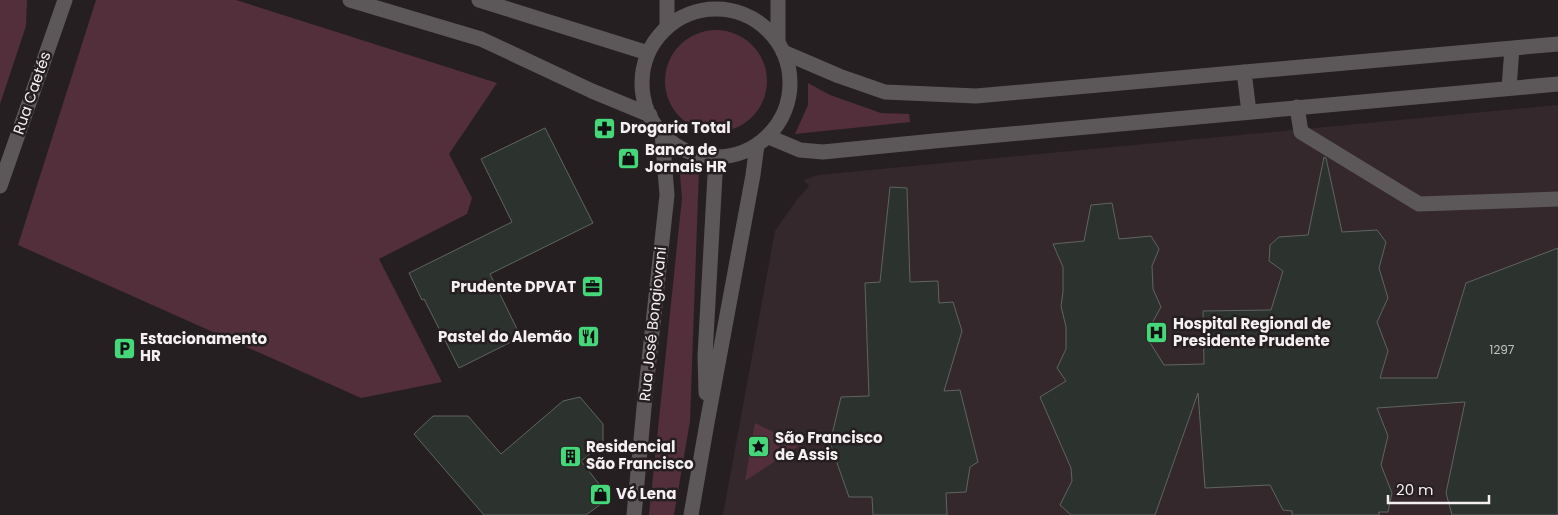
<svg xmlns="http://www.w3.org/2000/svg" width="1558" height="515" font-family="Poppins,sans-serif">
<style>
.built{fill:#35282c}
.green{fill:#522f3a}
.building{fill:#2c322d;stroke:#5f6560}
.lines{fill:none;stroke-linecap:round;stroke-linejoin:round}
.minor{stroke:#5c5859;stroke-width:15}
.labels{text-anchor:middle;stroke-width:5;stroke-linejoin:round;paint-order:stroke}
.number-label{font-size:12px;fill:#c2c0c0}
.street-label{font-size:15px;fill:#f4eff1;stroke:#261f21}
.poi-label{font-size:15px;font-weight:bold;fill:#f4eff1;stroke:#261f21;text-anchor:start}
</style>
<rect width="100%" height="100%" fill="#261f21"/>
<!-- built -->
<path class="built" d="M1558,105v410h-835l52,-284 21,-30 13,-15 -5,-6 14,-5z"/>
<!-- green -->
<path class="green" d="M0,0h27l-1,26 -26,78z
M96,0h140l261,83 -48,71 23,44 -5,16 -88,45 63,123 -81,16 -343,-153z
M665 81a51 51 0 1 1 102 0a51 51 0 1 1-102 0Z
M808,83l22,12 51,18 28,1 1,8 -115,12 13,-29z
M676,161l14,7 9,1 -9,252 -16,94h-25l33,-317 -2,-23z
M755,423l45,22 -55,36z"/>
<!-- building -->
<path class="building" d="M545,128l48,95 -103,51 31,63 -62,31 -35,-69 -2,1 -13,-27 103,-51 -31,-63z
M1324,157l2,1 16,74 35,-2 9,12 -7,26 9,30 -11,24 11,29 -8,27h57l29,-95 92,-35v267h-106l-6,-22 19,-91 -88,6 11,28 -7,29 11,28 -4,19h-9v3h-87v-4l-9,-1 -13,-25 -65,3 -7,-95 -43,122h-84l-11,-10 12,-24 -1,-13 -31,-71 26,-16 -9,-13 9,-19v-22l-5,-21 2,-14v-25l-10,-23 31,-3 7,-36 21,-2 7,36 32,-3 8,13 -7,17 1,23 8,18 -10,18 -2,16 15,24 40,-1 -1,-53 68,-1 12,-39 -14,-10 1,-16 9,-8 29,-2z
M890,187l17,1 3,94 28,-1 1,22 14,-1 9,29 -18,60 16,-1 18,72 -8,5 -4,25 -20,1 1,22h-74l-1,-18h-23l-19,-54 11,-46 28,-1 -4,-113 15,-1z
M580,397l23,27v20l-22,17 18,23 2,20 -15,11h-102l-70,-81 19,-18h35l33,38 62,-53z"/>
<g class="lines">
<!-- minor -->
<path class="minor" d="M350,0l131,39 111,52 58,24
M479,0l169,53
M642 83a74 74 0 1 1 148 0a74 74 0 1 1-148 0Z
M667,27v-27
M778,42v-42
M783,52l56,24 46,16 91,4 582,-52
M1244,72l5,40
M1509,88l3,-40
M1297,107l4,25 118,72 139,-5
M769,137l31,13 23,2 111,-11 624,-57
M0,186l65,-186
M706,393l-1,-37 11,-199
M634,515l11,-118 22,-202 -5,-62
M691,515l16,-92 46,-248 4,-30"/>
</g>
<!-- icons -->
<defs>
<symbol id="pharmacy-square" viewBox="-11 -11 22 22"><rect x="-9" y="-9" width="18" height="18" rx="4" fill="#45d77a" stroke="#261f21"/><path d="M-2-6h4v4h4v4h-4v4h-4v-4h-4v-4h4Z" fill="#111"/></symbol>
<symbol id="shop-square" viewBox="-11 -11 22 22"><rect x="-9" y="-9" width="18" height="18" rx="4" fill="#45d77a" stroke="#261f21"/><path d="M-5-2.5h2.3a2.7 3.5 0 0 1 5.4 0H5L5.5 6h-11ZM-1.5-2.5h3a1.5 2.3 0 0 0-3 0Z" fill="#111"/></symbol>
<symbol id="office-square" viewBox="-11 -11 22 22"><rect x="-9" y="-9" width="18" height="18" rx="4" fill="#45d77a" stroke="#261f21"/><path d="M-6-3h4V-5.5h4V-3h4V5H-6ZM-1-4.5V-3h2v-1.5ZM-6 0V1H6V0Z" fill="#111"/></symbol>
<symbol id="hospital-square" viewBox="-11 -11 22 22"><rect x="-9" y="-9" width="18" height="18" rx="4" fill="#45d77a" stroke="#261f21"/><path d="M-5-5h3v3.5h4V-5h3V5h-3V1.5h-4V5h-3Z" fill="#111"/></symbol>
<symbol id="restaurant-square" viewBox="-11 -11 22 22"><rect x="-9" y="-9" width="18" height="18" rx="4" fill="#45d77a" stroke="#261f21"/><path d="M-5-6h1v4h1v-4h1v4h1v-4h1v5L-1.5 .5V6h-2V.5L-5-1ZM5-6V6H3V1.5H1.5Q1.5-4 5-6Z" fill="#111"/></symbol>
<symbol id="parking-square" viewBox="-11 -11 22 22"><rect x="-9" y="-9" width="18" height="18" rx="4" fill="#45d77a" stroke="#261f21"/><path d="M-3.5-5.5H1a3.5 3.5 0 0 1 0 7H-1V5.5H-3.5ZM-1-3.4V-.6H.8a1.4 1.4 0 0 0 0-2.8Z" fill="#111"/></symbol>
<symbol id="sight-square" viewBox="-11 -11 22 22"><rect x="-9" y="-9" width="18" height="18" rx="4" fill="#45d77a" stroke="#261f21"/><path d="M0-6L1.8-2.2L6-1.7L2.9 1.2L3.7 5.4L0 3.3L-3.7 5.4L-2.9 1.2L-6-1.7L-1.8-2.2Z" fill="#111"/></symbol>
<symbol id="building-square" viewBox="-11 -11 22 22"><rect x="-9" y="-9" width="18" height="18" rx="4" fill="#45d77a" stroke="#261f21"/><path d="M-4-6H4V6H1V3H-1V6H-4ZM-2.5-4.3h1.7v1.8h-1.7ZM.8-4.3h1.7v1.8H.8ZM-2.5-1h1.7V.8h-1.7ZM.8-1h1.7V.8H.8Z" fill="#111"/></symbol>
</defs>
<g fill-rule="evenodd">
<use href="#pharmacy-square" x="592" y="116" width="25" height="25"/>
<use href="#shop-square" x="616" y="146" width="25" height="25"/>
<use href="#office-square" x="580" y="274" width="25" height="25"/>
<use href="#hospital-square" x="1144" y="320" width="25" height="25"/>
<use href="#restaurant-square" x="576" y="324" width="25" height="25"/>
<use href="#parking-square" x="112" y="336" width="25" height="25"/>
<use href="#sight-square" x="746" y="434" width="25" height="25"/>
<use href="#building-square" x="558" y="444" width="25" height="25"/>
<use href="#shop-square" x="588" y="482" width="25" height="25"/>
</g>
<g class="labels">
<!-- number labels -->
<g class="number-label">
<text x="1502" y="354">1297</text>
</g>
<!-- street labels -->
<g class="street-label">
<text transform="translate(32 93) rotate(-71)" y="5">Rua Caetés</text>
<text transform="translate(653 324) rotate(-84)" y="5">Rua José Bongiovani</text>
</g>
<!-- poi labels -->
<g class="poi-label">
<text x="620" y="133">Drogaria Total</text>
<text x="645" y="155">Banca de<tspan x="645" dy="17">Jornais HR</tspan></text>
<text x="576" y="292" text-anchor="end">Prudente DPVAT</text>
<text x="1173" y="329">Hospital Regional de<tspan x="1173" dy="17">Presidente Prudente</tspan></text>
<text x="572" y="342" text-anchor="end">Pastel do Alemão</text>
<text x="140" y="344">Estacionamento<tspan x="140" dy="17">HR</tspan></text>
<text x="775" y="443">São Francisco<tspan x="775" dy="17">de Assis</tspan></text>
<text x="586" y="452">Residencial<tspan x="586" dy="17">São Francisco</tspan></text>
<text x="616" y="499">Vó Lena</text>
</g>
</g>
<!-- scale -->
<path d="M1388 495v8h101v-8" fill="none" stroke="#f4eff1" stroke-width="2.5"/>
<text x="1396" y="495" font-size="15" fill="#f4eff1" stroke="#261f21" stroke-width="4" paint-order="stroke">20 m</text>
</svg>
